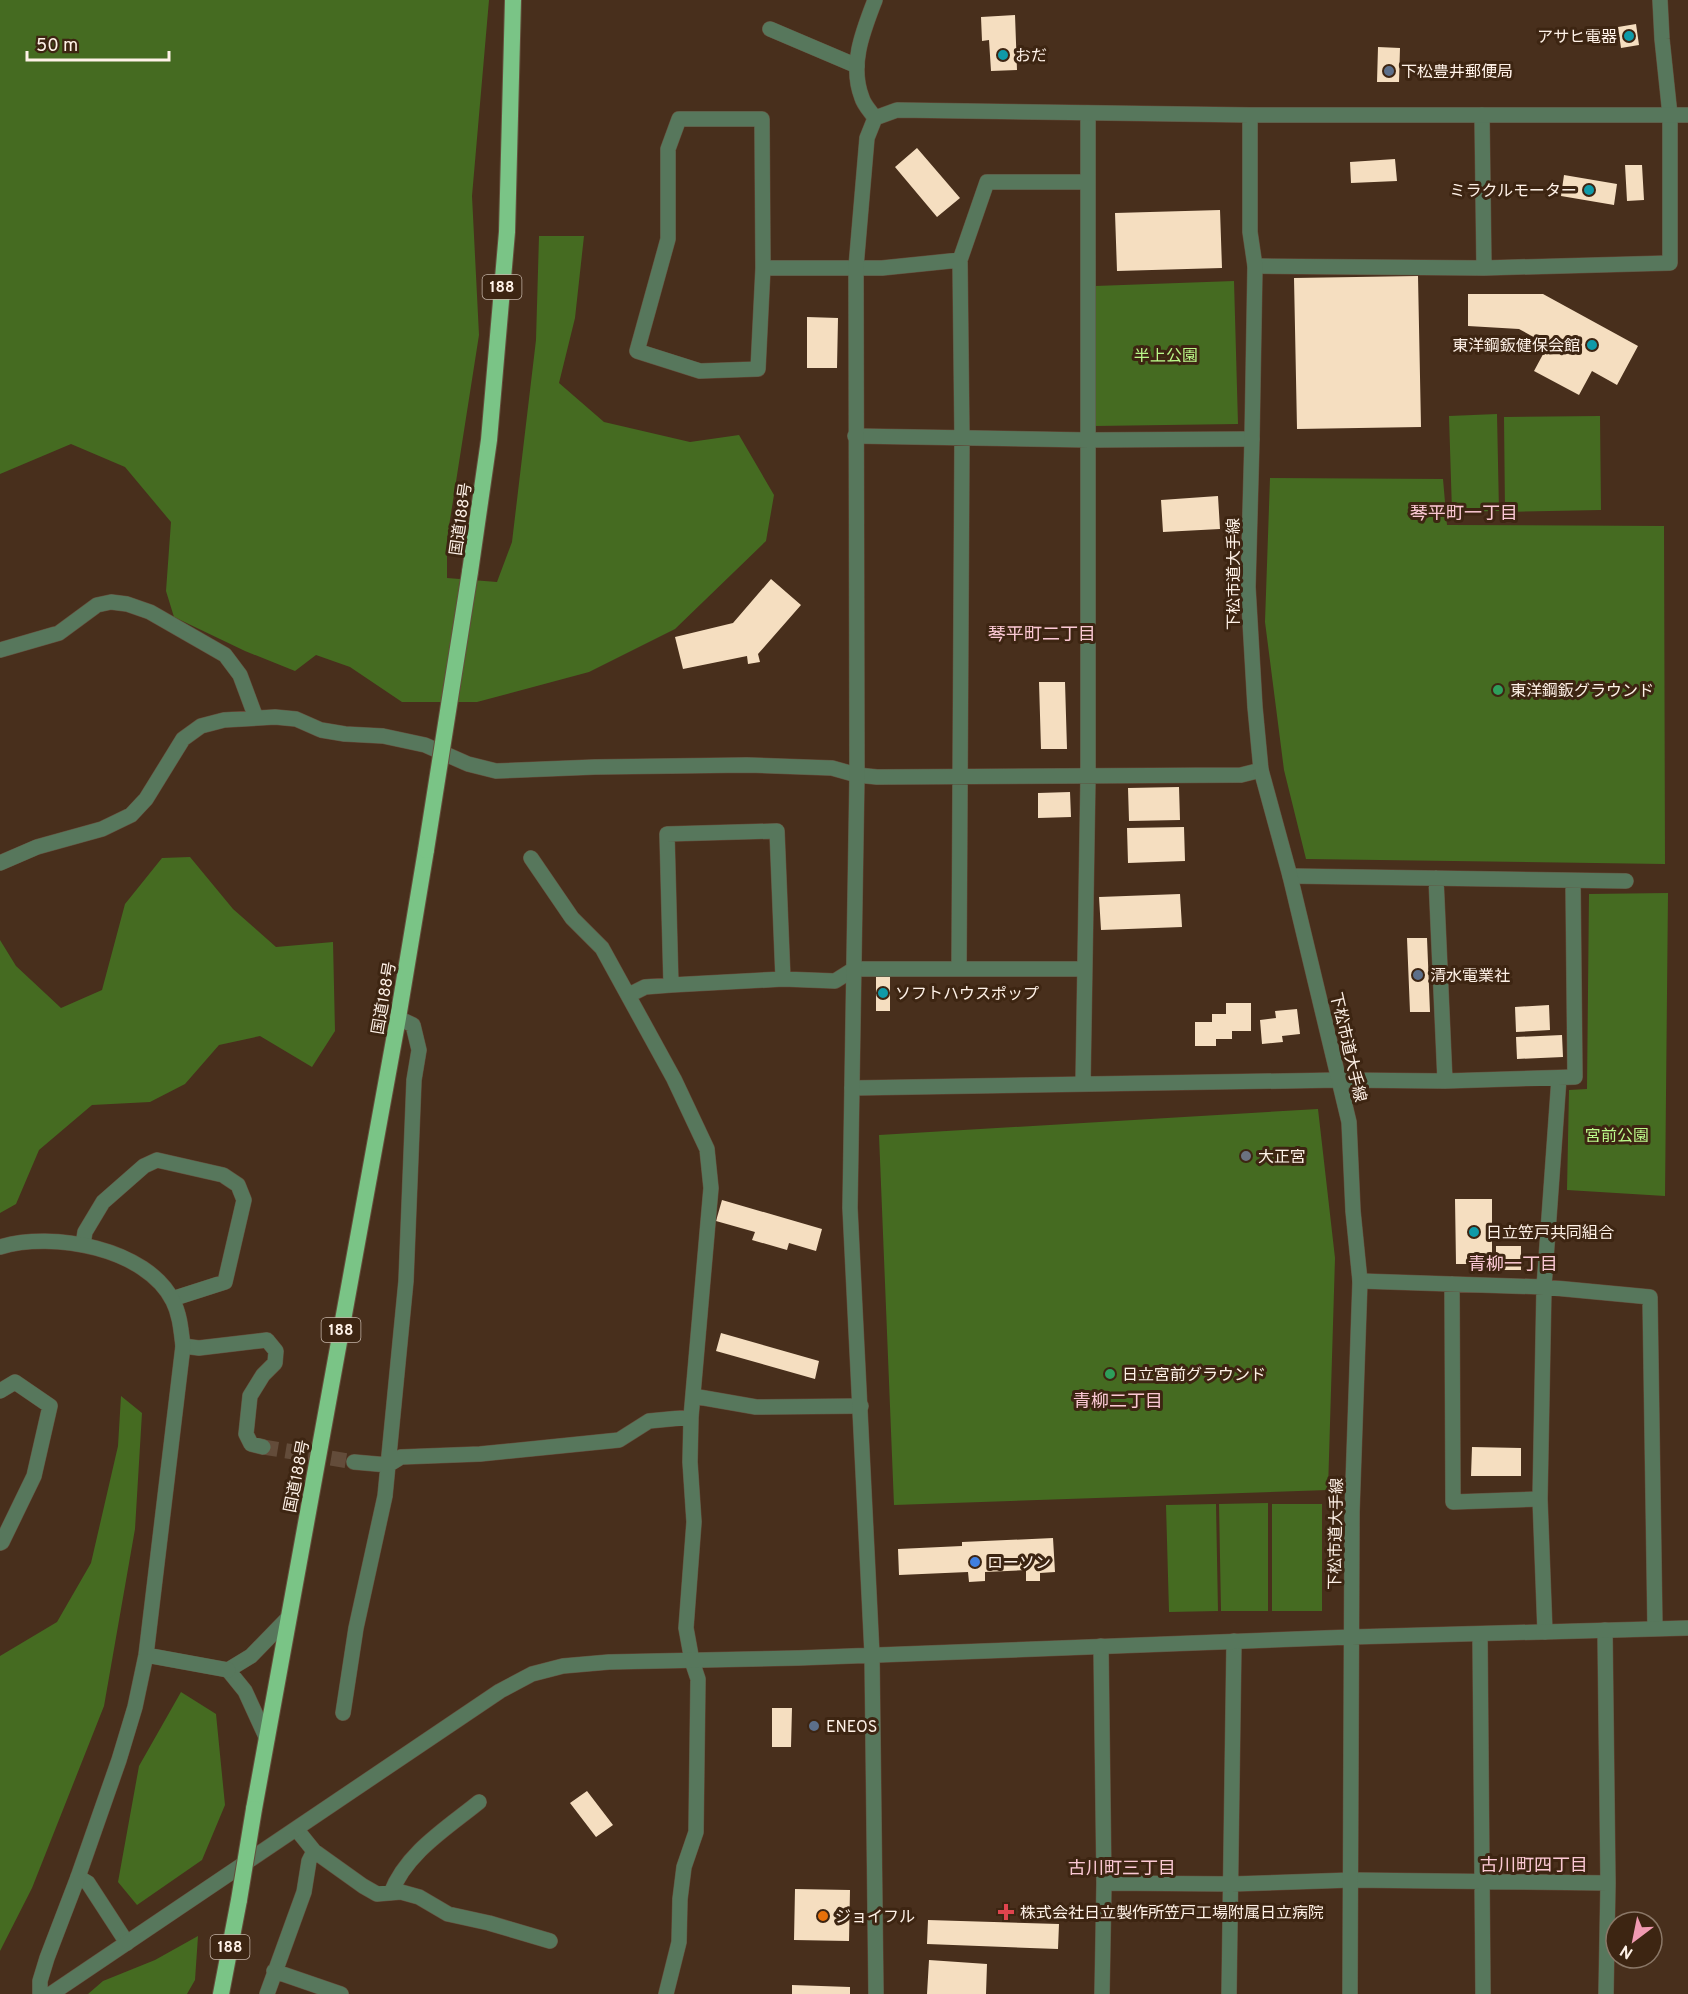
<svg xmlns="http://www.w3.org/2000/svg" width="1688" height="1994" font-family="Overpass,'Noto Sans JP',sans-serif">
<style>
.green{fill:#456b21}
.building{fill:#f5dec0}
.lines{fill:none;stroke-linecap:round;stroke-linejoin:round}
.minor-tunnel{stroke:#634c3a;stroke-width:15;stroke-dasharray:15 8;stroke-linecap:butt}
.minor-casing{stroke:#654e3c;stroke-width:16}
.tertiary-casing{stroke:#654e3c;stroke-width:16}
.trunk-casing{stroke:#654e3c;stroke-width:18}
.minor{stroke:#57775c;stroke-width:15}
.tertiary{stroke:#57775c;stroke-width:15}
.trunk{stroke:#7ac486;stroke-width:16}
.trunk-bridge-casing{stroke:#654e3c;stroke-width:18;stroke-linecap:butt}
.trunk-bridge{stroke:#7ac486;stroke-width:16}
.culture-dot{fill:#0f9aa8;stroke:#3d2512;stroke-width:2}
.service-dot{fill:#5c6f8a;stroke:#3d2512;stroke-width:2}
.leisure-dot{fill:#2e9e5b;stroke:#3d2512;stroke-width:2}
.worship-dot{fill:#6b7280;stroke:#3d2512;stroke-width:2}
.shop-dot{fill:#3f7fe0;stroke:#3d2512;stroke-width:2}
.health-dot{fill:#e0444e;stroke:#3d2512;stroke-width:2}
.food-dot{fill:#e8710a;stroke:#3d2512;stroke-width:2}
.labels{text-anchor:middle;stroke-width:6;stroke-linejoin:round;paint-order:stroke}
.shield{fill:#3d2512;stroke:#c4b4a7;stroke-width:1.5}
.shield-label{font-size:15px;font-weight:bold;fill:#fef1e7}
.poi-label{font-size:16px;fill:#fef1e7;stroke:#3d2512;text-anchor:start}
.park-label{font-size:16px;fill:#bbf98a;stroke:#3d2512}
.street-label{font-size:16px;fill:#fef1e7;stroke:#3d2512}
.neighbourhood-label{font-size:18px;fill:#fbc8d4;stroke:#3d2512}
</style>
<rect width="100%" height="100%" fill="#482f1c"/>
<!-- green -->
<path class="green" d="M0,0h489l-17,196 7,139 -32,204v39l50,4 15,-40 24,-202 3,-104h45l-9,82 -16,65 45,39 86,20 49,-7 35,60 -8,46 -91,88 -86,43 -112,30h-75l-52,-35 -34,-12 -21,16 -50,-20 -71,-34 -8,-26 5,-69 -46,-55 -54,-23 -71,30z
M1234,281l4,143 -143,2v-140z
M1497,414l2,97 -47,1 -3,-96z
M1600,416l1,94 -96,2 -1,-95z
M1270,478l173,1 4,46 217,1 1,338 -359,-5 -22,-89 -19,-148z
M190,857l43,52 43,38 57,-5 2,89 -23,36 -52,-31 -41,9 -34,39 -35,18 -58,3 -53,45 -23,54 -16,9v-273l16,26 45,42 41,-18 23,-86 37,-46z
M1668,893l-3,303 -98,-6 2,-100 18,-1 2,-195z
M1318,1109l17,149 -7,232 -434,15 -15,-370z
M121,1396l21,17 -7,116 -31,177 -72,182 -32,63v-295l57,-34 34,-59 27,-117z
M1268,1503v108h-47l-2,-107z
M1216,1504l2,107 -49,1 -3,-107z
M1272,1504h50v107h-50z
M181,1692l35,22 9,91 -23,55 -65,45 -19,-23 21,-116z
M198,1936l-3,44 -8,14h-99l15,-13 52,-21z"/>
<!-- building -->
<path class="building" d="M1015,15l2,55 -26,1 -2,-31 -7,1 -1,-24z
M1636,24l3,21 -18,3 -3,-21z
M1378,47l22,1 -1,34h-22z
M917,148l43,50 -23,19 -42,-50z
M1395,159l2,22 -46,2 -1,-21z
M1625,165h17l2,35 -17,1z
M1564,175l53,9 -3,21 -53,-9z
M1220,210l2,58 -105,3 -2,-58z
M1418,276l3,151 -124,2 -3,-151z
M1468,294h75l95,52 -21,39 -25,-14 -13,24 -45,-24 14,-26 -29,-16 -51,-3z
M807,317l31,1 -1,50h-30z
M1218,496l2,33 -57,3 -2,-32z
M771,579l30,26 -43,49 2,8 -12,2 -1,-8 -64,13 -8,-32 58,-14z
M1039,682h26l2,67h-26z
M1179,787l1,33 -51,1 -1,-33z
M1070,792l1,25 -33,1v-25z
M1184,827l1,34 -57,2 -1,-35z
M1180,894l2,33 -81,3 -2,-33z
M1407,938h20l3,74h-20z
M876,975h14v36h-14z
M1226,1003h25v28h-19v8h-16v7h-21v-24h17v-8h14z
M1549,1005l1,25 -34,2 -1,-25z
M1297,1009l3,25 -18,2 1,6 -21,2 -2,-24 16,-2 -1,-7z
M1562,1035l1,22 -46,2 -1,-22z
M1455,1199h37v65h-36z
M722,1200l100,29 -6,22 -27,-8 -2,7 -35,-10 3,-8 -39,-11z
M1496,1246h25v24h-25z
M721,1333l98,28 -4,18 -99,-28z
M1472,1447l49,1v28h-50z
M1053,1538l2,34 -15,1v8h-14v-11l-41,2v9l-16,1 -1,-10 -69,3 -1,-26 64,-3v-4z
M772,1708h20l-1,39h-19z
M587,1791l26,34 -17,12 -26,-34z
M795,1889l55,1 -1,51 -55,-1z
M928,1920l131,4 -1,25 -131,-5z
M929,1960l58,4 -1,30h-59z
M792,1985l58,2v7h-58z"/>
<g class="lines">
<!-- minor-tunnel -->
<path class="minor-tunnel" d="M263,1447l91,15"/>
<defs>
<path id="minor" d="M770,29l87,37
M1482,115l2,153
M679,119h83l1,149 -5,101 -58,2 -63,-20 31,-112v-90z
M1255,266l229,2 186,-5v-148l-8,-76 -2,-39
M763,268h119l78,-8 27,-78h101
M855,436l234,4 163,-1
M0,650l59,-17 38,-28 14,-3 16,2 23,8 75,43 15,20 16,43
M531,858l41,60 30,30 72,131 33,70 4,39 -20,229 -1,45 4,60 -8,106 6,33 6,18 -2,153 -12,35 -4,32 -1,43 -13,52
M0,863l37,-16 65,-18 29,-14 15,-16 37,-60 18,-13 23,-6 51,-3 21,2 25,11 24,4 38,2 42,9 43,19 28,7 99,-4 152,-2 85,3 25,7 20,2 364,-2 20,-5
M1290,876l336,5
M1436,878l9,203
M959,969l3,-530 -2,-179
M671,985l-4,-151 110,-3 6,148
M629,995l16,-8 26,-2 112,-6 52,2 19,-12h229
M1083,1084l5,-307v-664
M852,1088l487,-8 106,1 130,-4 -2,-196
M83,1244l2,-12 18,-30 41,-36 13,-6 66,15 15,10 6,15 -19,82 -53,17
M1360,1281l184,6 106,10 5,331
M1452,1284l1,218 87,-3
M183,1346l16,2 68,-8 9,11 -1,12 -12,12 -13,21 -4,38 5,10 12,3
M0,1391l15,-9 35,24 -16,70 -32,66 -2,1
M693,1396l63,11 105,-1
M354,1462l34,3 13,-8 79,-3 139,-14 30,-19 42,-4
M1605,1630l3,253 -2,111
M1545,1632l-5,-133 4,-212 15,-209
M1480,1634l3,360
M1101,1646l3,237 -2,111
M343,1713l13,-85 29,-132 21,-215 8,-201 5,-30 -6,-25 -15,-7
M267,1739l-22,-48 -17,-21 23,-14 36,-37
M314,1851l49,35 14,8 24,-2 18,5 29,17 41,9 61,18
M78,1877l10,6 39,60
M1104,1883l128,1 119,-4 257,3
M391,1893c15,-40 56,-65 88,-91
M274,1971l67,23
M267,1994l37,-102 5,-31 5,-10 -17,-21
M1229,1994l5,-353"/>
<path id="tertiary" d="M875,0c-12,31 -26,65 -13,98 2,7 9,14 13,20
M1250,115v117l5,34 -3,173 -4,148 7,120 6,63 29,106 59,246 4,89 7,70 -8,231 -2,482
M875,118l-8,20 -11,129 1,508 -7,433 22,446 4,340
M875,118l22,-8 353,5h438
M0,1247c52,-16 147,1 173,54 7,14 8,29 10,45l-37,309 -11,52 -16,53 -41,117 -31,81 -7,23v13
M146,1655l82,15
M51,1994l449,-303 32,-17 31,-8 46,-4 189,-4 553,-21 337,-9"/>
<path id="trunk" d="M470,572l19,-132 18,-208 6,-232
M254,1809l144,-791 28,-168
M221,1994l18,-94"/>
</defs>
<!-- minor casing -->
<use href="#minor" class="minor-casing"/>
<!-- tertiary casing -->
<use href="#tertiary" class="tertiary-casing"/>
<!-- trunk casing -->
<use href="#trunk" class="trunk-casing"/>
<!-- minor -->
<use href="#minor" class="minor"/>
<!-- tertiary -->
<use href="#tertiary" class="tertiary"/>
<!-- trunk -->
<use href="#trunk" class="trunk"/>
<defs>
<path id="trunk-bridge" d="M426,850l44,-278
M239,1900l15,-91"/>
</defs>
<!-- trunk-bridge casing -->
<use href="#trunk-bridge" class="trunk-bridge-casing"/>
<!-- trunk-bridge -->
<use href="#trunk-bridge" class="trunk-bridge"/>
</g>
<!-- markers -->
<g class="culture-dot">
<circle cx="1629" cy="36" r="6"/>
<circle cx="1003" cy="55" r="6"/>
<circle cx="1589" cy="190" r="6"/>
<circle cx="1592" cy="345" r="6"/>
<circle cx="883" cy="993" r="6"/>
<circle cx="1474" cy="1232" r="6"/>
</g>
<g class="service-dot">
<circle cx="1389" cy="71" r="6"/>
<circle cx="1418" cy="975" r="6"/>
<circle cx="814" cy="1726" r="6"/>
</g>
<g class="leisure-dot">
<circle cx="1498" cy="690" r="6"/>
<circle cx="1110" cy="1374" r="6"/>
</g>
<circle class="worship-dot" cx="1246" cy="1156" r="6"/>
<circle class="shop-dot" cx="975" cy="1562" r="6"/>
<path class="health-dot" d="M1003 1903h6v6h6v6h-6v6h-6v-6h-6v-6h6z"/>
<circle class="food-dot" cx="823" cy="1916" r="6"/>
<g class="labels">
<!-- shield labels -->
<g class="shield">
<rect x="482.5" y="275" width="39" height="24" rx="4.5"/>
<rect x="321.5" y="1318" width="39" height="24" rx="4.5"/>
<rect x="210.5" y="1935" width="39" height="24" rx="4.5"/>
</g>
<g class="shield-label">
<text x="502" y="292">188</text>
<text x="341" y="1335">188</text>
<text x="230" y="1952">188</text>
</g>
<!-- poi labels -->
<g class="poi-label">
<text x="1617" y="42" text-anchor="end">アサヒ電器</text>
<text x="1015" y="61">おだ</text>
<text x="1401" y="77">下松豊井郵便局</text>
<text x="1577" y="196" text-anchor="end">ミラクルモーター</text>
<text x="1580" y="351" text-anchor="end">東洋鋼鈑健保会館</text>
<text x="1510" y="696">東洋鋼鈑グラウンド</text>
<text x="1430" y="981">清水電業社</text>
<text x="895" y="999">ソフトハウスポップ</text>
<text x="1258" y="1162">大正宮</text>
<text x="1486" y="1238">日立笠戸共同組合</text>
<text x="1122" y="1380">日立宮前グラウンド</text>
<text x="987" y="1568">ローソン</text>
<text x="826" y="1732">ENEOS</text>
<text x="1020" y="1918">株式会社日立製作所笠戸工場附属日立病院</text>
<text x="835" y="1922">ジョイフル</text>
</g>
<!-- park labels -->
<g class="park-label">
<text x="1166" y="361">半上公園</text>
<text x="1617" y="1141">宮前公園</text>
</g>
<!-- street labels -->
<g class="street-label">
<text transform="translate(460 519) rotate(-82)" y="6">国道188号</text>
<text transform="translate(1233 574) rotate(-90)" y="6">下松市道大手線</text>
<text transform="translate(383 998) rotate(-80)" y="6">国道188号</text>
<text transform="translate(1349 1047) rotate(77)" y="6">下松市道大手線</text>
<text transform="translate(296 1476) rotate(-79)" y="6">国道188号</text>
<text transform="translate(1335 1534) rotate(-89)" y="6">下松市道大手線</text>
</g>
<!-- neighbourhood labels -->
<g class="neighbourhood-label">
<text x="1464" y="519">琴平町一丁目</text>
<text x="1042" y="640">琴平町二丁目</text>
<text x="1513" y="1270">青柳一丁目</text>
<text x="1118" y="1407">青柳二丁目</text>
<text x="1534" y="1871">古川町四丁目</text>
<text x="1122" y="1874">古川町三丁目</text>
</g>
</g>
<!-- north arrow -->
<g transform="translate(1634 1940) rotate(212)"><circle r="28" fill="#3d2512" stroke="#8a7767" stroke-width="1.5"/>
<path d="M0-4.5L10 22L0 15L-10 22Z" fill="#f19ab2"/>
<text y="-9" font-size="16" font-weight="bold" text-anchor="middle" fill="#fef1e7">N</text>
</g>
<!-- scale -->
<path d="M27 51v9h142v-9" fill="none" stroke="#fef1e7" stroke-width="3"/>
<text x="36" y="51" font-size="18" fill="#fef1e7" stroke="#3d2512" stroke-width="4.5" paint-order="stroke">50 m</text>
</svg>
